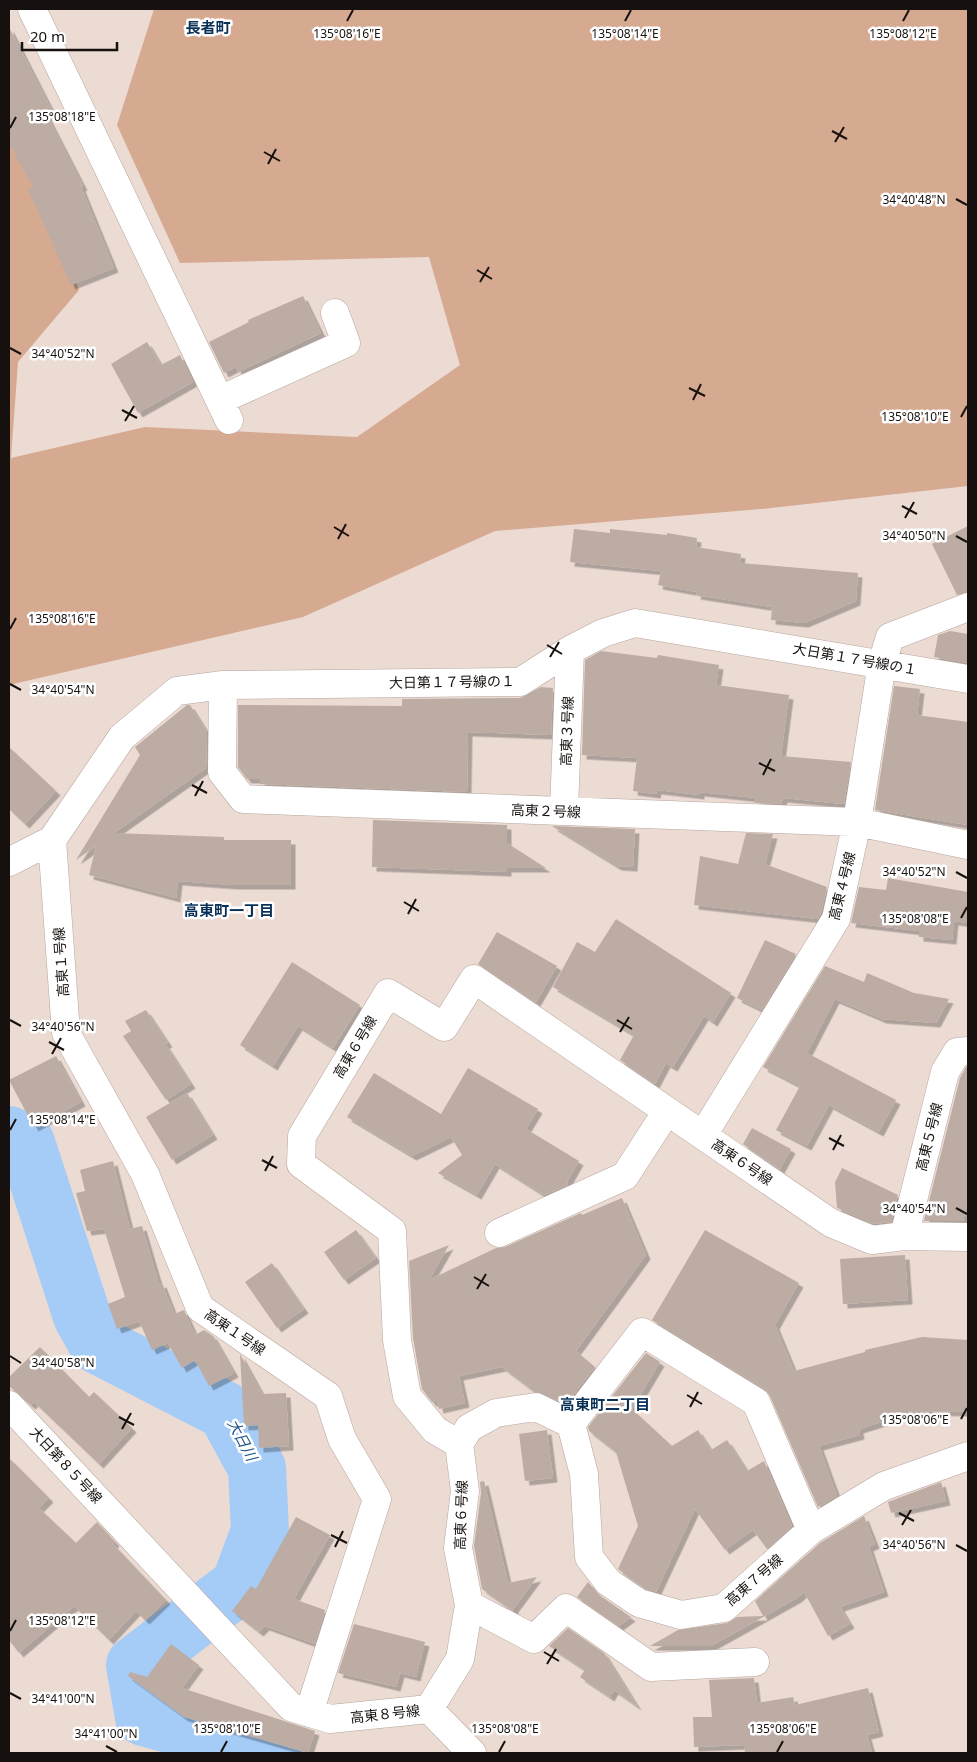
<svg xmlns="http://www.w3.org/2000/svg" width="977" height="1762" font-family="'Noto Sans','Noto Sans JP',sans-serif">
<style>
.green{fill:#d6a991}
.lines{fill:none;stroke-linecap:round;stroke-linejoin:round}
.river{stroke:#a5ccf7;stroke-width:58}
.building{fill:#bcaca4;filter:url(#shadow)}
.minor-casing{stroke:#b6a69e;stroke-width:29}
.minor{stroke:#fff;stroke-width:28}
.ticks{fill:none;stroke:#16110e;stroke-width:2}
.labels{text-anchor:middle;stroke-width:5;stroke-linejoin:round;paint-order:stroke}
.street-label{font-size:14px;fill:#16110e;stroke:#fff}
.neighbourhood-label{font-size:15px;font-weight:bold;fill:#093056;stroke:#fff}
.water-label{font-size:15px;font-style:italic;fill:#1f5489;stroke:#fff}
.ticks-label{font-size:12px;text-anchor:middle;fill:#16110e;stroke:#fff;stroke-width:5;stroke-linejoin:round;paint-order:stroke}
</style>
<defs>
<filter id="shadow"><feDropShadow dx="4.5" dy="4.5" stdDeviation="0" flood-color="#0004"/></filter>
</defs>
<rect width="100%" height="100%" fill="#ecdbd3"/>
<!-- green -->
<path class="green" d="M154,9h814v477l-207,23 -266,22 -192,86 -294,68v-554l8,-4 62,163 -61,72 -7,96 134,-31 212,10 103,-72 -31,-108 -249,6 -63,-138z"/>
<g class="lines">
<!-- river -->
<path class="river" d="M9,1135l17,8 56,173 16,29 128,66 31,57 3,63 -20,54 -105,80 9,52 129,36"/>
</g>
<!-- building -->
<path class="building" d="M9,27l44,86 -6,3 36,70 -2,1 33,81 -43,17 -43,-96 5,-2 -24,-44z
M303,296l18,37 -83,39 -2,-5 -12,6 -15,-31 40,-20 -1,-2z
M147,342l14,23 19,-10 13,27 -55,31 -27,-49z
M968,526v66l-11,3 -25,-51z
M574,529l36,4v-4l57,6v-2l30,5 -1,9 45,7 -1,9 118,10 -2,28 -52,22 -33,-3 1,-13 -76,-12 1,-3 -39,-7 3,-14 -91,-9z
M950,631l18,3v29l-34,-6 4,-22z
M601,651l56,7 1,-3 61,10 -3,20 73,10 -8,61 70,6 -7,42 -61,-6 -2,6 -26,-1 1,-5 -56,-6v3l-43,-5 -1,4 -23,-3 4,-33 -55,-3 3,-95z
M894,686l26,3 -3,26 51,7v103l-93,-15z
M541,687l12,1 -2,47 -83,-3 -1,60 -207,-8v-5h-13l-9,-12v-62l164,1v-7l118,-1z
M187,705h3l17,27 -1,36 -92,65 110,4v3h67v45h-58l-55,-4 -2,17 -87,-23 7,-29 -20,14 64,-105 -5,-8z
M9,747l47,44 -31,33 -16,-15z
M373,820l134,5v18l39,25h-39v4l-135,-5z
M552,826l83,3 -2,38 -16,-1z
M746,833l27,1 -8,30 62,23 -6,26 -3,6 -124,-14 6,-49 38,8z
M888,878l80,14v31l-14,-2 -2,19 -33,-3v-6l-68,-8 8,-36 27,3z
M616,919l115,74 -18,29 -9,-6 -31,51 -7,-4 -11,21 -35,-24 14,-25 -81,-48 24,-45 18,10z
M497,932l60,34 -21,36 -58,-38z
M765,940l31,14 -34,56 -25,-12z
M292,962l68,43 -27,43 -35,-22 -25,40 -33,-21z
M825,966l39,16 3,-9 47,20 35,6 -13,24 -54,-4 -47,-20 -28,54 89,47 -17,32 -50,-27 -22,41 -31,-16 24,-44 -37,-19z
M146,1010l22,33 -3,1 26,40 -25,16 -43,-64 8,-5 -6,-10z
M56,1056l25,46 -47,25 -25,-47z
M966,1067h2v134l-5,20h-39l36,-143z
M468,1068l70,41 -12,20 53,32 -12,21 1,3 -24,10 -49,-31 -18,31 -39,-22 24,-18 -11,-18 -39,19 -65,-39 27,-44 67,41z
M187,1093l26,42 -41,25 -26,-43z
M752,1128l39,21 -11,20 -37,-25z
M113,1161l17,68 12,-3 17,58 3,-1 12,31 10,-4 11,25 9,-5 9,6 21,37 -25,13 -14,-26 -13,8 -14,-25 -16,7 -13,-29 -22,8 -9,-25 17,-7 -21,-68 -17,2 -11,-38 9,-2 -5,-21z
M842,1168l56,27 -7,27 -17,2 -37,-16 -2,-26z
M622,1198l24,57 -70,96 19,16 -29,37 -31,-12 -33,-25 -43,9 6,27 -26,6 -2,-8 -5,1 -10,-13 -9,-51 -4,-77 40,-16 -20,35 67,-32 9,-1 76,-34 1,2z
M356,1230l20,28 -32,22 -20,-28z
M705,1230l94,53 -24,42 19,46 71,-19v-2l57,-13 46,3v72l-51,-1 -58,18 1,6 -41,11 18,50 -19,11 -48,-111 -5,-7 -113,-69z
M905,1255l3,45 -65,4 -3,-45z
M272,1263l32,46 -27,19 -32,-46z
M40,1347l49,50 5,-5 38,36 -33,36 -65,-62 -3,3 -22,-19v-9z
M646,1353l14,9 -28,47 40,37 26,-16 13,20 16,-10 20,31 17,-10 28,65 -25,23 -14,-19 -28,20 -30,-41 -39,83 -10,-3 -28,-20 20,-43 -22,-74 -27,-21 -1,-4z
M240,1354l22,40 24,-1 3,53 -30,2 -1,-23 -14,1z
M547,1430l6,48 -28,3 -6,-47z
M9,1458l40,40 -10,10 37,35 21,-21 18,20 -2,2 53,56 -21,20 -9,-9 -27,29 -35,-34 -55,47 -10,-13z
M484,1481l24,102 29,-6 -23,31v3l-32,-22 -8,-43 7,-53 -1,-11z
M941,1482l5,19 -55,12 -3,-11z
M864,1516l11,28 -6,3 15,45 -44,15 10,17 -22,12 -24,-44 -7,6 -86,48h-61l28,-16 49,-7 10,-6 26,-1 -8,-15 65,-58z
M296,1517l34,18 -36,64 31,11 -10,34 -50,-18 -6,6 -27,-21 19,-25 5,3z
M588,1582l11,13 32,22 -12,9 -42,-29z
M354,1624l71,18 -9,35 -16,-4 -4,14 -58,-14z
M568,1628l36,25 33,53 -23,-16 -4,7 -30,-20 5,-7 -36,-24z
M171,1644l28,21 -17,23 133,43 -7,22 -124,-36 -56,-41 2,-4 17,5z
M754,1678l3,25 36,-6 2,8 73,-17 11,44 -12,3 5,18h-127l-1,-8 -50,2 -1,-30h19l-3,-37z"/>
<g class="lines">
<defs>
<path id="minor" d="M32,9l197,411
M220,400l126,-57 -11,-30
M223,685l-1,87 21,27 614,23 111,23
M564,811l6,-161
M52,840l14,193 79,141 55,134 128,88 14,43 35,60 -68,214
M9,862l43,-22 70,-103 55,-46 46,-6 297,-3 50,-32 33,-17 32,-10 333,56
M703,1135l133,-216 21,-97 25,-159 8,-26 78,-30
M499,1233l126,-57 42,-65
M904,1236l41,-164 12,-20 11,-1
M9,1405l282,302 39,12 99,-10 43,44
M571,1424l71,-92 114,70 55,128
M459,1444l10,-16 27,-15 40,-6 35,17 13,50 5,83 19,25 31,21 42,12 43,-7 87,-78 73,-44 84,-30
M469,1605l65,34 32,-31 85,59 104,-5
M429,1709l31,-50 9,-54 -11,-57 7,-57 -6,-47 -24,-14 -28,-34 -10,-56 -5,-109 -91,-67 1,-28 86,-143 56,34 30,-48 357,244 41,17 32,-4 64,1"/>
</defs>
<!-- minor casing -->
<use href="#minor" class="minor-casing"/>
<!-- minor -->
<use href="#minor" class="minor"/>
</g>
<!-- ticks -->
<path class="ticks" d="M347,21l6,-11M625,21l6,-11M903,21l6,-11M10,128l6,-11M832,131l15,8M835,142l9,-15M264,152l16,9M268,164l8,-15M956,199l11,6M477,270l15,9M480,282l9,-15M10,348l11,6M689,388l16,8M693,400l8,-16M122,410l15,8M961,417l6,-11M125,421l9,-15M902,506l15,8M905,518l9,-16M334,527l15,9M956,536l11,6M338,539l8,-15M10,629l6,-11M547,645l15,9M550,657l9,-15M10,684l11,6M759,763l16,8M763,775l8,-16M192,785l15,8M195,796l8,-15M956,872l11,6M404,902l15,9M408,914l8,-15M961,918l6,-11M10,1020l11,6M617,1020l15,9M620,1032l9,-15M49,1042l15,8M52,1054l9,-16M10,1130l6,-11M829,1138l15,8M833,1150l8,-15M262,1160l15,8M265,1171l8,-15M956,1208l11,6M474,1277l15,9M477,1289l9,-15M10,1356l11,7M687,1395l15,9M690,1407l8,-15M119,1417l15,8M961,1419l6,-11M122,1429l9,-16M899,1513l15,8M902,1525l9,-15M331,1535l16,8M956,1545l11,6M335,1547l8,-16M10,1631l6,-11M544,1652l15,9M547,1664l9,-15M10,1693l11,6M106,1746l11,6M221,1752l6,-11M499,1752l6,-11M777,1752l6,-11"/>
<g class="labels">
<!-- street labels -->
<g class="street-label">
<text transform="translate(855 659) rotate(10)" y="5">大日第１７号線の１</text>
<text transform="translate(452 682) rotate(-1)" y="5">大日第１７号線の１</text>
<text transform="translate(567 731) rotate(-88)" y="5">高東３号線</text>
<text transform="translate(546 811) rotate(2)" y="5">高東２号線</text>
<text transform="translate(842 886) rotate(-76)" y="5">高東４号線</text>
<text transform="translate(61 962) rotate(-94)" y="5">高東１号線</text>
<text transform="translate(355 1047) rotate(-59)" y="5">高東６号線</text>
<text transform="translate(929 1137) rotate(-76)" y="5">高東５号線</text>
<text transform="translate(742 1162) rotate(34)" y="5">高東６号線</text>
<text transform="translate(235 1332) rotate(34)" y="5">高東１号線</text>
<text transform="translate(66 1465) rotate(47)" y="5">大日第８５号線</text>
<text transform="translate(461 1515) rotate(-88)" y="5">高東６号線</text>
<text transform="translate(754 1580) rotate(-41)" y="5">高東７号線</text>
<text transform="translate(385 1714) rotate(-6)" y="5">高東８号線</text>
</g>
<!-- neighbourhood labels -->
<g class="neighbourhood-label">
<text x="208" y="33">長者町</text>
<text x="229" y="916">高東町一丁目</text>
<text x="605" y="1410">高東町二丁目</text>
</g>
<!-- water labels -->
<g class="water-label">
<text transform="translate(242 1440) rotate(62)" y="5">大日川</text>
</g>
</g>
<g class="ticks-label">
<text x="347" y="38">135°08'16"E</text>
<text x="625" y="38">135°08'14"E</text>
<text x="903" y="38">135°08'12"E</text>
<text x="62" y="121">135°08'18"E</text>
<text x="914" y="204">34°40'48"N</text>
<text x="63" y="358">34°40'52"N</text>
<text x="915" y="421">135°08'10"E</text>
<text x="914" y="540">34°40'50"N</text>
<text x="62" y="623">135°08'16"E</text>
<text x="63" y="694">34°40'54"N</text>
<text x="914" y="876">34°40'52"N</text>
<text x="915" y="923">135°08'08"E</text>
<text x="63" y="1031">34°40'56"N</text>
<text x="62" y="1124">135°08'14"E</text>
<text x="914" y="1213">34°40'54"N</text>
<text x="63" y="1367">34°40'58"N</text>
<text x="915" y="1424">135°08'06"E</text>
<text x="914" y="1549">34°40'56"N</text>
<text x="62" y="1625">135°08'12"E</text>
<text x="63" y="1703">34°41'00"N</text>
<text x="227" y="1733">135°08'10"E</text>
<text x="505" y="1733">135°08'08"E</text>
<text x="783" y="1733">135°08'06"E</text>
<text x="106" y="1738">34°41'00"N</text>
</g>
<!-- border -->
<rect width="977" height="1762" fill="none" stroke="#16110e" stroke-width="20"/>
<!-- scale -->
<path d="M22 42v8h95v-8" fill="none" stroke="#16110e" stroke-width="2.5"/>
<text x="30" y="42" font-size="15" fill="#16110e" stroke="#ffffff" stroke-width="4" paint-order="stroke">20 m</text>
</svg>
